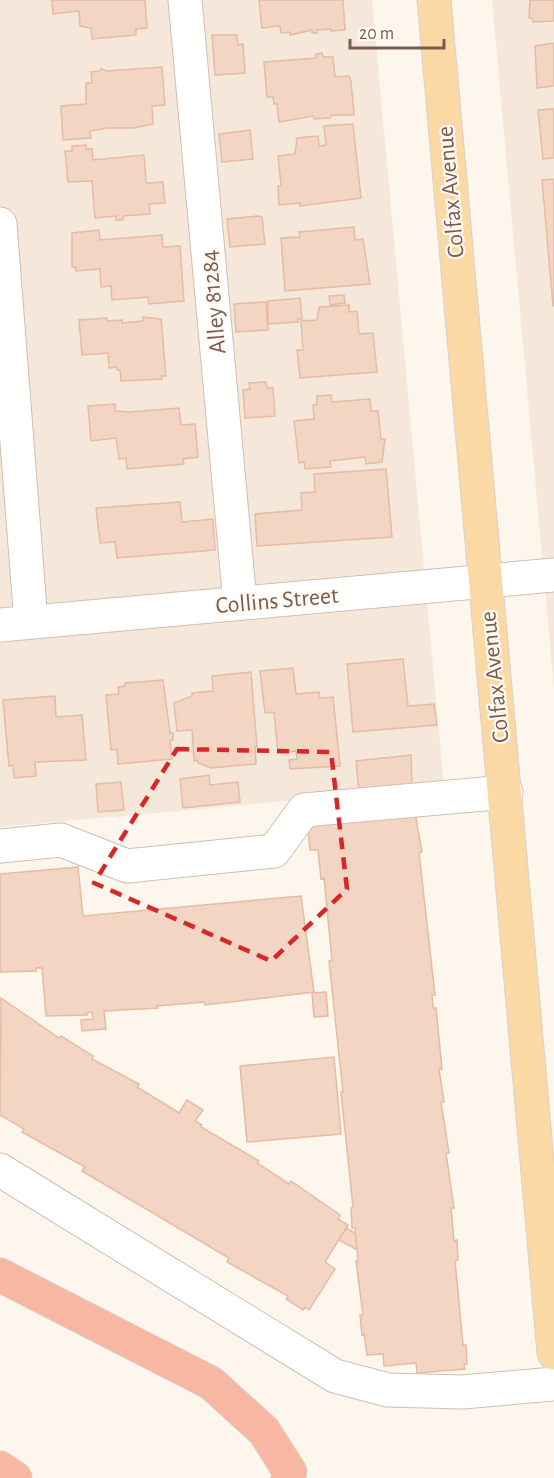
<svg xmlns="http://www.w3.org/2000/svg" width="554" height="1478" font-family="'Alegreya Sans',sans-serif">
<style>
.residential{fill:#f5e8da}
.building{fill:#f3d5c3;stroke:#e6bba3;stroke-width:1.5}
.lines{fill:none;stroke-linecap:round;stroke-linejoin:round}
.minor-casing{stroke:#d1beb0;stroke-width:35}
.major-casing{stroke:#dad1cd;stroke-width:35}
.highway-casing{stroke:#dad1cd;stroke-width:35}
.minor{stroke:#fff;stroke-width:33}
.major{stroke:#fbd9a5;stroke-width:33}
.highway{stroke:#f7b7a3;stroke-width:33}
.marked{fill:none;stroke:#d62828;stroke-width:4.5;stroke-dasharray:12 8;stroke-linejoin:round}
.labels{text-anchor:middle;stroke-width:4.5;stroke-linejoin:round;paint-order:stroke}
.street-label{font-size:24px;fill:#7a5c4d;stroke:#fffaf3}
</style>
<rect width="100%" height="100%" fill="#fdf6ec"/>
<!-- residential -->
<path class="residential" d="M0,0h372l72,787 -444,40z
M492,0h62v689z"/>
<!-- building -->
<path class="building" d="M52,0h93l2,28 -11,1v6l-44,4 -1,-11 -11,-2 -1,-15 -26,3z
M259,0h84l2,30 -14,1v-2l-14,1v3h-5v-3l-22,5v-3l-9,1 -1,-7 -18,2z
M530,0h24v21l-21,1 -1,-4h-3z
M212,35h25l1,10 5,-1 2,29 -30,2z
M554,43v43l-17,2 -2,-42z
M322,53l1,4h10l2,20 14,-1 2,5 3,34h-22l-2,3 -16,1 -1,-3 -34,6 -2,-18h-3l-1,-7h-6l-3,-35 52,-4v-4z
M162,67l3,38 -13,1 1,18 -19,4h-27l-17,3 1,7 -28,2 -2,-34 25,-2v-21h6l-1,-11 9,-1 1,-2 6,2z
M554,109v49l-11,1 -5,-49z
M353,124l8,74 -61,8v-3l-21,2 -1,-19h3l-3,-30 17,-2 2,-16 21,-2 1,10 7,-1 -2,-19z
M250,130l3,29 -31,3 -3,-28z
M86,145v4h6l1,11 51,-5 2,26 1,2 16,-1 2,21 -16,1 1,10 -27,2v4h-7v-4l-21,2 -3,-37 -24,1 -3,-31h7v-5z
M554,179v127h-1l-11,-126z
M258,216l4,1 3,27 -35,3 -3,-28z
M354,227l1,13 8,-1 7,45 -85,7 -4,-53 19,-1 -1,-5z
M99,230l1,10 62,-5 1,12 17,-1 4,55 -35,3 -1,-7 -36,3 -1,-14 -10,1 -1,-18 -24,2 -1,-4h-3v-34z
M344,295l1,8 -15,2 -1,-9z
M300,298l2,21h-4v3l-30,2v-23z
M266,302l2,28 -32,2 -2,-28z
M349,305v7l8,-1 2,23 14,-1 4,39 -77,6 -3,-28h6l-2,-29 16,-1 2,-13z
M143,317l18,2 5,57h-5l1,3 -41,2 -1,-11h-3v-3l-8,1 -1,-15 -26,2 -3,-35 28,-2v3l15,-1v3l21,-2z
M266,382l1,6h6l2,28 -30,2 -2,-28 7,-1 -1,-6z
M331,395l1,7 38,-3 1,12h7l3,28h4l-3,23 -16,2 -1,-7 -35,4 1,6 -26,2 -1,-7 -5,1 -5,-42 20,-2 -1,-14h4v-9z
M115,404v7l14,1 50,-4 2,17 14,-1 3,33 -15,2 1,5 -57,5 -1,-11 -7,1 -3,-21 -25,3 -3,-35z
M386,469l6,68 -135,9 -2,-32 47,-4 -1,-17 14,-1 -1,-18z
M180,502l2,20 31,-3 2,31 -98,8 -2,-16 -15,1 -4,-35z
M403,659l5,47 26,-2 3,21 -84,7 -6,-68z
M293,668l3,26 23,-2 1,6 13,-1 7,69 -50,3 -1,-9 8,-1 -1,-8 -18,2 -4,-41 -9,1 -5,-42z
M251,672l6,75h-2l1,17 -45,4 -13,-5v-3l-4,1 -2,-31 -15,1 -3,-28 18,-7v-3l21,-2 -1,-15z
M163,680l7,53h3v7l-3,1 2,18 -54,5 -1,-15 -6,1 -5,-55 13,-1 -1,-7 7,-1v-3z
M55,696l1,21 26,-2 4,45 -51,2 1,14 -22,2 -1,-13 -4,1 -6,-66z
M411,755l1,30 -53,6 -3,-30z
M209,775l1,10 28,-3 2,20 -57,6 -3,-29z
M121,782l3,28 -26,2 -2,-28z
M415,813l7,39 -3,1 16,142h-3l1,13h3l6,61h-3l5,33h-3l8,51h-3l8,55h-3l3,33 3,-1 1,20 -3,1 8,84h3l1,19h-3l1,5 -48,4 -1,-10 -32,3 -1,-12 -16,1 -3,-21 -2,1 -2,-20h3l-7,-54h2l-3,-33h-3l-1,-20 2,-1 -12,-115h2l-14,-131 3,-1 -8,-82 -3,1 -3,-29h-8l-3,-31z
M78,867l5,49 218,-20 13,96 -109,13 -1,-3 -47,4 1,2 -54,3 2,18 -24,2 -1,-11 12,-1 -1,-7 -6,1 1,2 -41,1 -4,-48h-6v3l-36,1v-98z
M326,992l2,24 -14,1 -2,-24z
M1,998l58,40 2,-2 32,20 -1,3 47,25 -2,3 42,26 8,-13 16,10 -8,11 7,4 -1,2 58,34 -2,2 32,21 2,-3 49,34 -2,4 10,6 -23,37 10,7 -26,41 -4,-3 -2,3 -17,-11 2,-3 -61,-34 2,-4 -147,-87 3,-4 -63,-35 2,-3 -24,-14z
M334,1057l7,77 -94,8 -7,-76z
M346,1228l9,5 2,17 -18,-10z"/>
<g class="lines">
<defs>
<path id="minor" d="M185,0l55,603
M0,224l31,398
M0,625l554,-50
M0,846l61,-6 66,26 147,-15 30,-41 202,-18
M0,1170l335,206 53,14 74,2 92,-8"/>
<path id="major" d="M434,0l120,1353"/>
<path id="highway" d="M0,1275l211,108 53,48 26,41 -2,6
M0,1468l15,10"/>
</defs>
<!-- minor casing -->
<use href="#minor" class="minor-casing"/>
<!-- major casing -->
<use href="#major" class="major-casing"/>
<!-- highway casing -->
<use href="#highway" class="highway-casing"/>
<!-- minor -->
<use href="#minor" class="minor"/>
<!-- major -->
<use href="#major" class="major"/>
<!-- highway -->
<use href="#highway" class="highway"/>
</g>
<!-- marked area -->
<path class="marked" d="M177,749l154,3 16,137 -76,72 -177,-78z"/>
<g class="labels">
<!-- street labels -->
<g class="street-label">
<text transform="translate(450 192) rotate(-95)" y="8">Colfax Avenue</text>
<text transform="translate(213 302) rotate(-95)" y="8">Alley 81284</text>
<text transform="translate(277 600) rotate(-5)" y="8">Collins Street</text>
<text transform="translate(494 677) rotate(-96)" y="8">Colfax Avenue</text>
</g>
</g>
<!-- scale -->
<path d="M350 39v9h94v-9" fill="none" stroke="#7a5c4d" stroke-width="3"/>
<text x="359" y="39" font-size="18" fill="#7a5c4d" stroke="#fffaf3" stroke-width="4.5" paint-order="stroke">20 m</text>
</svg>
